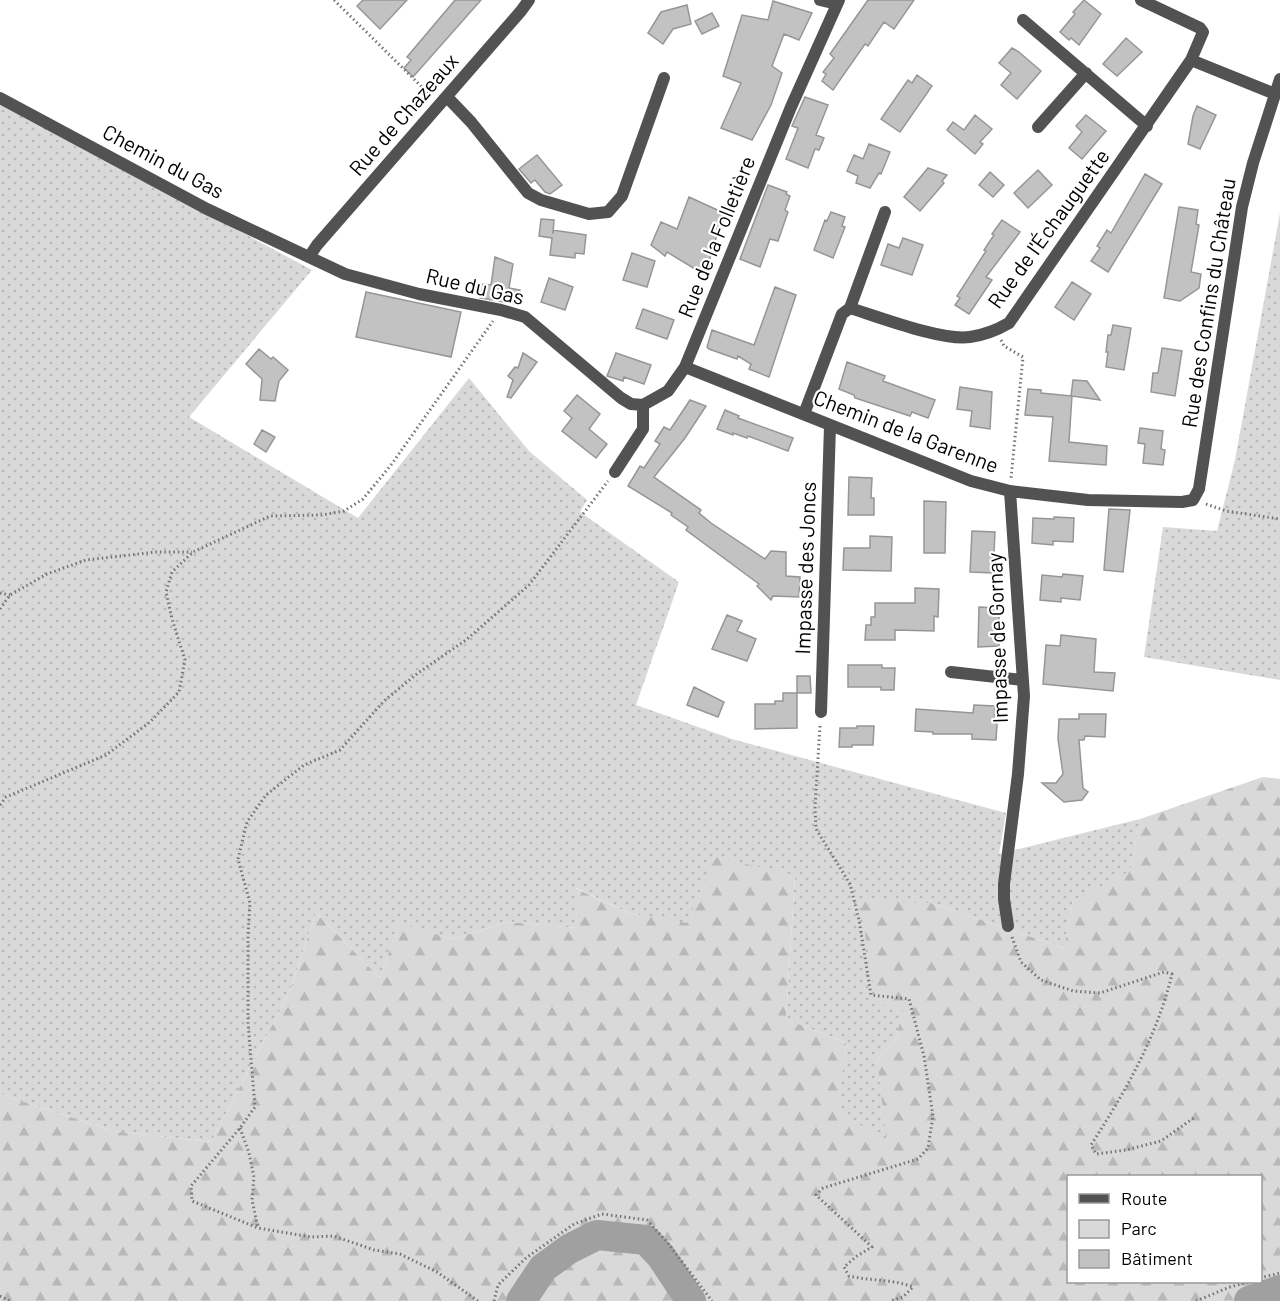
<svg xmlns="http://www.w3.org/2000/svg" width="1280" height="1301" font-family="Barlow,sans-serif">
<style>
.green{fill:url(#green-dots)}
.forest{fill:url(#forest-firs);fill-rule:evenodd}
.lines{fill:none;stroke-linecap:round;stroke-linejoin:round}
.river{stroke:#a0a0a0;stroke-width:30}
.building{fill:#c2c2c2;stroke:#969696;stroke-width:1.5}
.path{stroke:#747474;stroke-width:3;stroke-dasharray:1.5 3;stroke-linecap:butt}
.street{stroke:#525252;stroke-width:12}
.labels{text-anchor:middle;stroke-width:4.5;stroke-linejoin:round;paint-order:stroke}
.street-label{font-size:21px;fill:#000;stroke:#fff}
</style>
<defs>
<pattern id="green-dots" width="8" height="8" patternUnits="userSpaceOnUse" patternTransform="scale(1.5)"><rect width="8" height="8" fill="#d9d9d9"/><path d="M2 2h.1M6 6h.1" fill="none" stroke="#b8b8b8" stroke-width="1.8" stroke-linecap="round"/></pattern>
<pattern id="forest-firs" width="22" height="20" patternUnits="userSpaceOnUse" patternTransform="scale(1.5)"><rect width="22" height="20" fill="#d9d9d9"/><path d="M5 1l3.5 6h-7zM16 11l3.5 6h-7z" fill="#b8b8b8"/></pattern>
</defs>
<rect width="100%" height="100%" fill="#fff"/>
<!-- green -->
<path class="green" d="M0,103l312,167 -123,147 169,101 111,-140 60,73 58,49 -7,12 99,70 -43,123 96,34 274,74 -7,41 141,-35 -10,53 -57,29 -9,47 -133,-45 -36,139 -18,17 11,86 -51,-36 9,-66 -60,-24 9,-144 -107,49 -59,-11 -53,-25 1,40 -70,-6 -54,17 -54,-15 -19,54 -64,-65 -27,80 -78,149 -98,-11 -113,-37z
M1280,213v467l-136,-23 19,-130 54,4 18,-71z"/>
<!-- forest -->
<path class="forest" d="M1263,777l17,2v522h-1280v-207l113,37 98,11 78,-149 27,-80 64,65 19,-55 54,16 54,-17 70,6 -2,-40 54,25 58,10 27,-66 81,18 -9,144 60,24 -8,66 49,35 -10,-85 18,-17 8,-33 -27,-5 -16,-103 71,2 133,45 9,-47 57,-30 10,-52zM1068,1176h192v106h-192z"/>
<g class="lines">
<!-- river -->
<path class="river" d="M521,1301l22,-33 26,-19 28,-14 49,5 15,16 30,45
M1249,1301l31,-11"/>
</g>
<!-- building -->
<path class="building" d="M363,0h44l-27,29 -23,-23z
M455,0h26l-68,77 -9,-9 7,-8 -4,-3z
M868,0h46l-20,29 -10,-7 -16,24 -3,-2 -32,46 -11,-9 4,-7 -3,-2 11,-14 -4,-4z
M1084,0l17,14 -22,31 -8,-7 -2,2 -9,-8 15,-18 -2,-2z
M773,1l39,12 -13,27 -15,-6 -12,32 10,7 -11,32 -19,35 -31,-12 20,-45 -18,-7 19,-61 26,5z
M687,5l4,19 -18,5 -10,15 -15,-11 13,-21z
M712,13l7,13 -17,8 -7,-13z
M1126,38l16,14 -25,24 -14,-12z
M1012,48l7,4 22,19 -24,28 -16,-14 10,-12 -12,-10z
M917,75l15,11 -32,46 -19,-13 27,-39 4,3z
M805,97l23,8 -12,30 8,3 -5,12 -4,-1 -7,19 -22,-9 12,-31 -6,-2z
M1197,106l19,9 -16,34 -12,-5 5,-28z
M975,115l17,14 -12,13 3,2 -8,10 -28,-24 6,-8 11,8z
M1086,115l20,16 -24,28 -13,-11 13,-16 -6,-6z
M869,144l21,8 -9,22 -2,-1 -9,15 -14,-5 2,-7 -11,-5 7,-16 9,4z
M537,155l25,30 -12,9 -5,-2 -10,-12 -4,3 -12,-14z
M928,168l19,7 -5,6 2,2 -24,28 -16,-14z
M1038,170l14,15 -24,23 -14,-15z
M990,172l14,13 -11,12 -14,-12z
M1145,174l17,10 -54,88 -17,-11 9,-13 -3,-2 10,-16 4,3z
M768,185l19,7 -1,2 4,2 -5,14 3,2 -10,29 -8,-2 -10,28 -20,-8z
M689,197l37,17 -9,21 -12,40 -38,-23 -2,4 -14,-11 10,-23 16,7z
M1179,207l19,3 -2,14 3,1 -8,47 10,2 -2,14 -19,13 -16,-3z
M831,212l14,5 -3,9 3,1 -12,31 -19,-8 11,-30 2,1z
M541,219l13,1 -1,14v-4l33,5 -2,19 -9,-1v5l-25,-3 2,-17 -13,-2z
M1002,220l18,12 -34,45 6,3 -23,34 -14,-9 5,-7 -3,-2 29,-45 -2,-1 10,-15 -2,-1z
M903,238l20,7 -11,30 -31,-10 7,-21 11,4z
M632,253l23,8 -8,26 -24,-7z
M495,257l18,7 -4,24 11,2 -4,14 -36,-6 3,-14 8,1z
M549,278l24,9 -8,23 -24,-8z
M1072,282l19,12 -17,26 -19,-13z
M775,287l21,8 -27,82 -20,-8 2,-5 -13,-8 -1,3 -28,-10 -2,-2 5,-17 42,15z
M366,292l95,20 -10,45 -95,-20z
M643,309l31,11 -7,19 -31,-11z
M1113,325l18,3 -7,42 -18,-3 2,-15h-2l2,-17h3z
M1162,348l20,3 -7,45 -24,-4 2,-19h5z
M259,349l12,10 2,-2 15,13 -9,11 -4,20 -15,-1 2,-21 -16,-15z
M523,353l14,9 -26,36 -4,-1 6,-17 -5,-4 7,-9 3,1z
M616,353l35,12 -7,19 -20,-7 -1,4 -16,-5z
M847,362l38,14 -2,5 52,19 -7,18 -16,-6 -2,4 -55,-18 -1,-3 -15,-6z
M1073,380l14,1 13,19 -28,-4 -3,46 38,4 -1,19 -57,-4 4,-44 -28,-2 3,-26 13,1v3l30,3z
M960,387l32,5 -2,37 -20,-3 2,-15 -15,-2z
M577,395l23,19 -11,15 18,15 -11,14 -34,-27 10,-13 -8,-7z
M690,400l16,6 -21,32 -31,39 47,33 -2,3 12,10 54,36 6,-8 15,1v24l14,1 -1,20 -26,-1 -2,4 -14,-14 2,-2 -73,-54 2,-3 -17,-12 1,-2 -44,-27 12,-20 4,2 16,-24 -5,-3 9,-14 6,3z
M725,410l14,6 -1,2 55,20 -5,13 -40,-15 -1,2 -14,-5v2l-16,-6z
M1140,428l23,3 -2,18 4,1 -2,15 -20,-2 2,-19 -7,-1z
M262,430l13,7 -9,15 -12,-8z
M849,477l23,1 -1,20h3v17h-26z
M924,501l22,1 -1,51h-21z
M1109,509l21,1 -7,62 -19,-2z
M1054,517l20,1 -1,24 -20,-1v4l-21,-2 1,-25 21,1z
M972,531l23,1 -2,41 -23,-1z
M870,536l22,1 -1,34 -48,-1 1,-22h26z
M1063,574l20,2 -3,24 -19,-2v4l-21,-2 2,-25 20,2z
M915,588l24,1 -1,28 -4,-1v15l-39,-1v10h-30l1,-15h5v-8h4v-14h40z
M979,607l20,1v38l-21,1z
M727,615l15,6 -5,10 19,8 -9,22 -35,-12z
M1061,635l35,4 -2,33 21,1 -2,18 -70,-7 3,-39 14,1z
M848,665h34v3h13l-1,22h-13v-3h-33z
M797,676h13l1,17h-14z
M694,687l30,15 -6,15 -31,-12z
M783,693h14v35l-42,1v-25h20v-3h8z
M974,705l21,1 -1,17 3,1 -1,16 -24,-1v-5h-39v-2l-18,-1 1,-22 57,4z
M1079,714h27l-1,23 -20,-1 -1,4h-5l4,48 5,4 -6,8 -18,2 -22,-19h14l7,-9 -5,-35 1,-20h20z
M857,726h17l-1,19h-21v2h-13l1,-19h17z"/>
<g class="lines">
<!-- path -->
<path class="path" d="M334,0l96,95
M1001,340l3,6 19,11 -12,121
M1206,504l20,7 54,8
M0,593l10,2
M0,609l10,-14 37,-21 39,-14 70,-8h36
M820,726l-5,81 1,22 34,55 9,36 12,75 38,4 15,57 9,60 -5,32 -10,11 -95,29 -7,7 56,52 -15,9 -13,11 5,9c21,5 44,3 64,11l-10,10 -13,4
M0,805l6,-8 100,-42 44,-33 29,-30 6,-32 -13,-41 -6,-27 6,-20 21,-20 77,-36 52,-1 22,-4 19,-12 28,-34 102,-144
M1012,937l9,25 20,18 32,11 27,2 64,-21 8,2c-15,63 -47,118 -81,171l5,9 30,-4 35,-9 34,-24
M240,1128l9,25 5,24 -2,23 6,28
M1260,1278l20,-5
M0,1296l10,5
M478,1301l-41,-29 -37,-18 -26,-4 -40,-14 -23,1 -53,-9 -66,-27 -1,-15 49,-58 15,-21 -7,-84v-88l2,-32 -12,-44 9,-37 19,-27 38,-30 36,-15 44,-49 34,-28 48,-33 63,-55 79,-104
M494,1301l4,-16 28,-27 48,-34 28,-10 45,6 20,22 45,59
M1196,1301l34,-14 19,-5"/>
<!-- street -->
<path class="street" d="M820,0l17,4
M1141,0l59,28 3,4 -12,28
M1023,20l124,106
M447,97l24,25 57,71 13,7 48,14 19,-2 14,-16 42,-118
M0,98l207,111 138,65 74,20 82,16 24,7 96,81 10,6 12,1
M1038,127l48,-54
M309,257l8,-12 204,-234 8,-11
M850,308l35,-96
M685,367l286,114 39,10 78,9 94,2 11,-2 6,-11 43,-282 11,-44 27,-84
M804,414l38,-100 8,-6c29,9 92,33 120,29 14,-2 27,-7 39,-14l182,-263 84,34
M615,472l28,-43v-24l25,-14 17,-24 106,-260 48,-107
M951,672l72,8
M821,712l9,-286
M1008,926l-4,-27v-15l14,-110 6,-78 -14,-205"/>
</g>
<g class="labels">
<!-- street labels -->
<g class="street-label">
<text transform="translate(404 115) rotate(-49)" y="7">Rue de Chazeaux</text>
<text transform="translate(163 162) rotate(28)" y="7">Chemin du Gas</text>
<text transform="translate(1049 229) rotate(-54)" y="7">Rue de l'Échauguette</text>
<text transform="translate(717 237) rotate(-68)" y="7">Rue de la Folletière</text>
<text transform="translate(475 287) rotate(13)" y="7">Rue du Gas</text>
<text transform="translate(1209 303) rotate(-81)" y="7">Rue des Confins du Château</text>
<text transform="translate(906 432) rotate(21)" y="7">Chemin de la Garenne</text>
<text transform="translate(806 568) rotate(-88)" y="7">Impasse des Joncs</text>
<text transform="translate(998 638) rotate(-92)" y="7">Impasse de Gornay</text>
</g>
</g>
<!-- legend -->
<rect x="1067" y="1175" width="195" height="108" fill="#ffffff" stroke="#999999" stroke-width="1.5"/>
<rect x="1079" y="1194" width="30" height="9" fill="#525252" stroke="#999999" stroke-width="1.5"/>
<text x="1121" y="1205" font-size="18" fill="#000000">Route</text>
<rect x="1079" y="1220" width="30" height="18" fill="#d9d9d9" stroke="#999999" stroke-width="1.5"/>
<text x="1121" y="1235" font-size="18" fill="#000000">Parc</text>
<rect x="1079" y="1250" width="30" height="18" fill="#c2c2c2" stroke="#999999" stroke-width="1.5"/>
<text x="1121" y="1265" font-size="18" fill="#000000">Bâtiment</text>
</svg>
